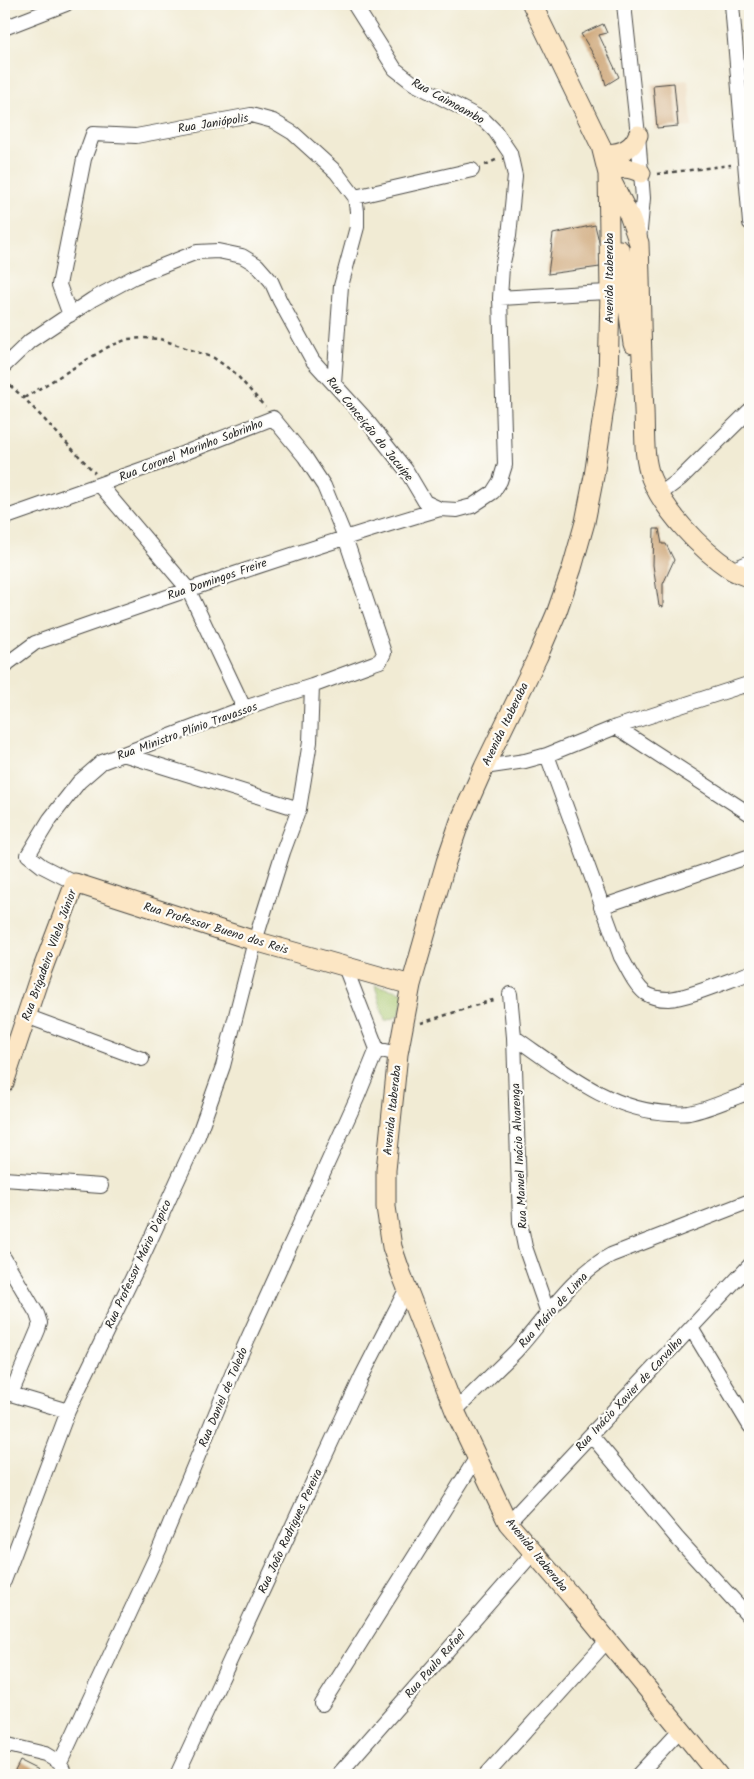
<svg xmlns="http://www.w3.org/2000/svg" width="754" height="1779" font-family="Kalam,sans-serif">
<style>
.built{fill:#ebd8ba}
.green{fill:#a8c76e;stroke:#6a794c}
.building{fill:#caa06f}
.lines{fill:none;stroke-linecap:round;stroke-linejoin:round}
.street-casing{stroke:#494844;stroke-width:16}
.secondary-casing{stroke:#494844;stroke-width:21}
.path{stroke:#494844;stroke-width:2.5;stroke-dasharray:4 4;stroke-linecap:butt}
.street{stroke:#fff;stroke-width:14}
.secondary{stroke:#fce6c4;stroke-width:19}
.labels{text-anchor:middle;stroke-width:4.5;stroke-linejoin:round;paint-order:stroke}
.street-label{font-size:12px;fill:#2b2b2b;stroke:#fdfcf7}
</style>
<rect width="100%" height="100%" fill="#fdfcf7"/>
<filter id="ink" filterUnits="userSpaceOnUse"><feTurbulence type="fractalNoise" baseFrequency=".02" numOctaves="2"/><feDisplacementMap in="SourceGraphic" scale="10" xChannelSelector="R" yChannelSelector="G"/><feConvolveMatrix kernelMatrix="1 2 1 2 8 2 1 2 1" color-interpolation-filters="sRGB"/></filter>
<filter id="wash" filterUnits="userSpaceOnUse"><feTurbulence type="fractalNoise" baseFrequency=".0096" numOctaves="4" result="noise"/><feDisplacementMap in="SourceGraphic" scale="20" xChannelSelector="R" yChannelSelector="G"/><feGaussianBlur stdDeviation="1.12" result="paint"/><feColorMatrix in="noise" values="0 0 0 0 0 0 0 0 0 0 0 0 0 0 0 0 0 1.4 0 .05"/><feComposite in="paint" operator="in"/></filter>
<g filter="url(#wash)">
<rect width="100%" height="100%" fill="#f1ebd4"/>
<!-- built -->
<path class="built" d="M688,80l4,47 -38,3 -4,-46z"/>
<!-- green -->
<path class="green" d="M375,985l30,8 -6,23 -14,5z"/>
<g id="blocks">
<!-- building -->
<path class="building" d="M603,24l4,9 -8,2 20,42 -13,8 -5,-18 -20,-33z
M674,83l4,43 -21,2 -4,-43z
M595,225l5,21v21l-52,7 5,-40z
M654,529h5l3,15h4l8,16 -11,24v23l-4,-1 -6,-41z
M20,1761l18,9 -3,5h-22z"/>
</g>
</g>
<g filter="url(#ink)">
<use href="#blocks" fill-opacity="0" stroke="#494844" stroke-width="1"/>
<g class="lines">
<defs>
<path id="street" d="M624,4l14,131 5,63 -4,42
M732,4l18,219
M4,28l62,-24
M355,197l117,-27
M500,298l87,-5 23,-1 8,2
M70,315l-11,-30 25,-126 9,-25 43,2 115,-21 22,6 20,12 43,39 19,25 2,14v16l-16,59 -7,97
M4,366l26,-25 63,-42 41,-22 63,-25 21,-1 24,5 15,9 14,16 9,20 33,60 51,56 42,53 19,32 15,7 17,1 15,-4 21,-14 7,-11 5,-16 -5,-167 2,-31 7,-31 6,-60 -5,-23 -15,-22 -11,-11 -71,-37 -18,-14 -41,-65
M100,485l88,104 56,119
M659,495l21,-16 70,-69
M4,518l150,-53 119,-47 32,39 19,29 21,51 39,116 -4,8 -6,2 -62,23 -68,22 -142,54 -23,20 -29,37 -22,36 14,11 33,17
M731,570l19,-8
M4,668l4,-5 27,-20c134,-47 268,-94 405,-134
M616,727l134,87
M123,754l176,55
M547,755l74,202c7,12 13,27 24,36 6,4 16,6 23,6 21,-1 61,-19 82,-26
M484,767l41,-6 22,-6 69,-28 129,-42 5,4
M601,907l149,-51
M345,967l32,82
M510,994l4,43 6,185 5,25 23,66
M26,1016l116,43
M514,1037c48,33 95,74 156,76 6,0 13,1 19,0 21,-4 41,-14 61,-21
M4,1179l97,7
M4,1258l33,56 3,9 -2,7 -27,64
M691,1328l59,98
M4,1392l64,19
M455,1411c20,-20 41,-40 61,-60 30,-33 55,-75 95,-96l139,-54
M591,1435l86,103 73,80
M508,1523l242,-258
M4,1581l64,-170 73,-151 57,-124 25,-70 32,-125 28,-89 16,-43 11,-67 2,-56
M322,1704l155,-247
M4,1744l41,10 15,9 5,12
M60,1763l99,-213 76,-183 122,-269 20,-49 21,5
M177,1775l185,-399 45,-88
M338,1775l195,-222
M486,1775l121,-134
M638,1775l42,-45"/>
<path id="secondary" d="M532,4l69,142 7,28 2,118 -2,89 -14,95 -9,46 -13,46 -16,46 -18,42 -54,111 -24,54 -14,41 -35,123 -13,69 -12,116v37l6,40 9,26 54,138 53,112 64,74 146,178
M603,153c16,2 29,-3 35,-18
M608,174c12,-7 20,-8 33,-1
M610,178l19,37 10,28c2,56 2,112 5,167 1,22 -1,47 7,68 13,33 49,71 79,91 6,4 13,6 20,9
M620,250l13,94
M4,1083l34,-102 37,-98 180,58 156,44"/>
</defs>
<!-- street casing -->
<use href="#street" class="street-casing"/>
<!-- secondary casing -->
<use href="#secondary" class="secondary-casing"/>
<!-- path -->
<path class="path" d="M485,165l13,-6
M657,174l74,-9
M4,380l20,18 71,75
M24,398l84,-51 20,-8 14,-1 18,1 54,19 21,15 30,34
M421,1023l75,-24"/>
<!-- street -->
<use href="#street" class="street"/>
<!-- secondary -->
<use href="#secondary" class="secondary"/>
</g>
</g>
<g class="labels">
<!-- street labels -->
<g class="street-label">
<text transform="translate(448 101) rotate(29)" y="4">Rua Caimoambo</text>
<text transform="translate(213 123) rotate(-9)" y="4">Rua Janiópolis</text>
<text transform="translate(609 278) rotate(-90)" y="4">Avenida Itaberaba</text>
<text transform="translate(370 429) rotate(51)" y="4">Rua Conceição do Jacuípe</text>
<text transform="translate(191 450) rotate(-21)" y="4">Rua Coronel Marinho Sobrinho</text>
<text transform="translate(217 579) rotate(-19)" y="4">Rua Domingos Freire</text>
<text transform="translate(505 724) rotate(-64)" y="4">Avenida Itaberaba</text>
<text transform="translate(187 731) rotate(-20)" y="4">Rua Ministro Plínio Travassos</text>
<text transform="translate(216 928) rotate(17)" y="4">Rua Professor Bueno dos Reis</text>
<text transform="translate(49 955) rotate(-70)" y="4">Rua Brigadeiro Vilela Júnior</text>
<text transform="translate(392 1110) rotate(-84)" y="4">Avenida Itaberaba</text>
<text transform="translate(519 1156) rotate(-93)" y="4">Rua Manuel Inácio Alvarenga</text>
<text transform="translate(138 1264) rotate(-65)" y="4">Rua Professor Mário D'apico</text>
<text transform="translate(553 1310) rotate(-48)" y="4">Rua Mário de Lima</text>
<text transform="translate(629 1394) rotate(-47)" y="4">Rua Inácio Xavier de Carvalho</text>
<text transform="translate(223 1397) rotate(-67)" y="4">Rua Daniel de Toledo</text>
<text transform="translate(290 1531) rotate(-65)" y="4">Rua João Rodrigues Pereira</text>
<text transform="translate(537 1555) rotate(51)" y="4">Avenida Itaberaba</text>
<text transform="translate(435 1664) rotate(-49)" y="4">Rua Paulo Rafael</text>
</g>
</g>
<!-- margin -->
<rect width="754" height="1779" fill="none" stroke="#fdfcf7" stroke-width="20"/>
</svg>
